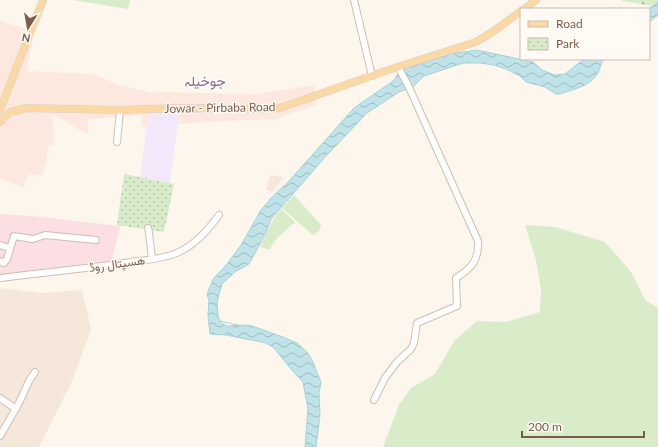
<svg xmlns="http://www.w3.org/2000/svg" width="658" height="447" font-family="Lato,Vazirmatn,sans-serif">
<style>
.residential{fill:#f5e8da}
.commercial{fill:#fde8e0}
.education{fill:#f3e8fa}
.medical{fill:#fbdfe3}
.grass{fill:#d8ecc9}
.forest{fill:url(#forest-firs)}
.park{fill:url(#park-dots)}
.water{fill:url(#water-waves);stroke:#a5d3da}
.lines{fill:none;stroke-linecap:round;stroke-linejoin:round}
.stream{stroke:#a5d3da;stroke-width:1}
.minor-casing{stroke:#d1beb0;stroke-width:8}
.major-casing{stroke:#dad1cd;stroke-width:8}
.minor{stroke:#fff;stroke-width:6}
.major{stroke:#fbd9a5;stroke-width:7}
.labels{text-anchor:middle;stroke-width:3;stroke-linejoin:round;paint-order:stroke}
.street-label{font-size:12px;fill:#7a5c4d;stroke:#fffaf3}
.quarter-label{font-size:14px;fill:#846695;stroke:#fffaf3}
</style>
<defs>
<pattern id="forest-firs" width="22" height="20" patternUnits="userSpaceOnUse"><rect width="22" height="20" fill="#d8ecc9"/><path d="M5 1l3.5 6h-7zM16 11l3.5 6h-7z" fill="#b4c2a5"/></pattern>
<pattern id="park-dots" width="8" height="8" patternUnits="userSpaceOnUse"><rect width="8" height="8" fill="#d8ecc9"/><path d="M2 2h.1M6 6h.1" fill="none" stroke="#b4c2a5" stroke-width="1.8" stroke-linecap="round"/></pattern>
<pattern id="water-waves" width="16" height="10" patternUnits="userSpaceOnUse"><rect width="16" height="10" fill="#bfe3e8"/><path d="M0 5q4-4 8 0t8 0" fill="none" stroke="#a0bbbe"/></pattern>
</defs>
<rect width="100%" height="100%" fill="#fdf6ec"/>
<!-- residential -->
<path class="residential" d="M270,175l13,2 -11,15 -6,-2z
M0,288l41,5 41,-3 9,39 -20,55 -32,63h-39z"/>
<!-- commercial -->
<path class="commercial" d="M0,21l34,10 -7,40 66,3 27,11 29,7 109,2 57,-9 1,21 -25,7 -14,6 -57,2 -78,6 -1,-12 -41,3 -12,2v15l-35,-21v31h-5l-1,13 -5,18 -12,-2 -7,13 -23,-8z"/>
<!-- education -->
<path class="education" d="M180,108l-10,75 -30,-6 9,-68z"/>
<!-- medical -->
<path class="medical" d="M0,214l32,2 88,10 -9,39 -111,15z"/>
<!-- grass -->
<path class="grass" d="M73,0h57l-2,9z
M294,195l27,30 -2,6 -6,4 -31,-27z
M281,209l14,13 -17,15 -9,13 -9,-3 14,-29z
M525,225l30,2 50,15 27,31 13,27 13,8v139h-275l16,-42 12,-17 24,-14 19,-33 23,-20 28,1 35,-10 1,-22 -5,-30z"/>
<!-- forest -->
<path class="forest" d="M622,0h36v3l-5,3 -31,-5z"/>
<!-- park -->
<path class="park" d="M124,174l50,10 -10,48 -47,-7z"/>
<!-- water -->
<path class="water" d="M658,3v12l-9,7v-13h-1z
M477,50l56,12 9,8 13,5 10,-1 19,-15h20c-3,5 -4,9 -6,14 -8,14 -25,16 -38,21h-4l-11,-7 -19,-5 -6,-6 -14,-7 -12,-4 -13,-2h-18l-39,13 -11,11 -14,5 -32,21 -40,42 -56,64 -5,14 -17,31 -14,8 -13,12 -5,18 1,14 3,7 6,3 20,-1 8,2 28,10 14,6 11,10 4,7 9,22 -2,11 1,22 -4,32h-11l3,-38 -5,-27 -12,-13 -17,-21 -8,-5 -40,-8 -16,-1 -2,-19 1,-15 -2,-5 2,-6 5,-11 13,-14 14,-19 20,-35 10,-12 18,-17 65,-73 39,-27 5,-7 6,-5 51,-16z"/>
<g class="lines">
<!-- stream -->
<path class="stream" d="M220,321l22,5"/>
<defs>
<path id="minor" d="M354,0l18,76
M117,142l3,-32
M148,228l1,4 3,27
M0,245l10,3
M0,261l4,2 3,-4 7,-23 19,3 12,-4 51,5
M0,278c44,-6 87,-9 131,-16 15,-2 33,-3 48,-10 17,-8 29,-22 40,-37
M0,398l16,11
M374,400l11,-22 12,-16 14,-13 3,-6 3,-20 40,-17 -1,-28c16,-10 23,-18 22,-37l-70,-156 -10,-18
M0,436l19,-33 10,-22 6,-9"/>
<path id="major" d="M524,9l12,-9
M0,110l43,-110
M0,122l10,-10 17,-4 93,2 60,-2 88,1 12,-1 108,-38 88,-28 18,-11 27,-20"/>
</defs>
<!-- minor casing -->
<use href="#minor" class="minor-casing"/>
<!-- major casing -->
<use href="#major" class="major-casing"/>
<!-- minor -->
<use href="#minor" class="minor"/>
<!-- major -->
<use href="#major" class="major"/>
</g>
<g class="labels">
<!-- street labels -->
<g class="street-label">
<text transform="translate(220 108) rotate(-1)" y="4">Jowar - Pirbaba Road</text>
<text transform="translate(117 264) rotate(-8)" y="4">ھسپتال روڈ</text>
</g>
<!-- quarter labels -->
<g class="quarter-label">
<text x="205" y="86">جوخیلہ</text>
</g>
</g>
<!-- legend -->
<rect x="520" y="8" width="130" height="52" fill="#fffaf3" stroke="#cabbb1"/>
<rect x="528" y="21" width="20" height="6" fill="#fbd9a5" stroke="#cabbb1"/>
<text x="556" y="28" font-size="12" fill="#7a5c4d">Road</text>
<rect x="528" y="38" width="20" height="12" fill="url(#park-dots)" stroke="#cabbb1"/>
<text x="556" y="48" font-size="12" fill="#7a5c4d">Park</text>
<!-- north arrow -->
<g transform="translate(28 28) rotate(191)" stroke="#fffaf3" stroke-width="3" paint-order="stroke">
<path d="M0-3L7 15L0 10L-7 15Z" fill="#7a5c4d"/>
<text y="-6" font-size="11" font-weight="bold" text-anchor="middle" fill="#7a5c4d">N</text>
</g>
<!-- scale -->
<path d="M522 431v6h122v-6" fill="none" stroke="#7a5c4d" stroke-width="2"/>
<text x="528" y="431" font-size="12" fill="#7a5c4d" stroke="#fffaf3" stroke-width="3" paint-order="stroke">200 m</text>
</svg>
